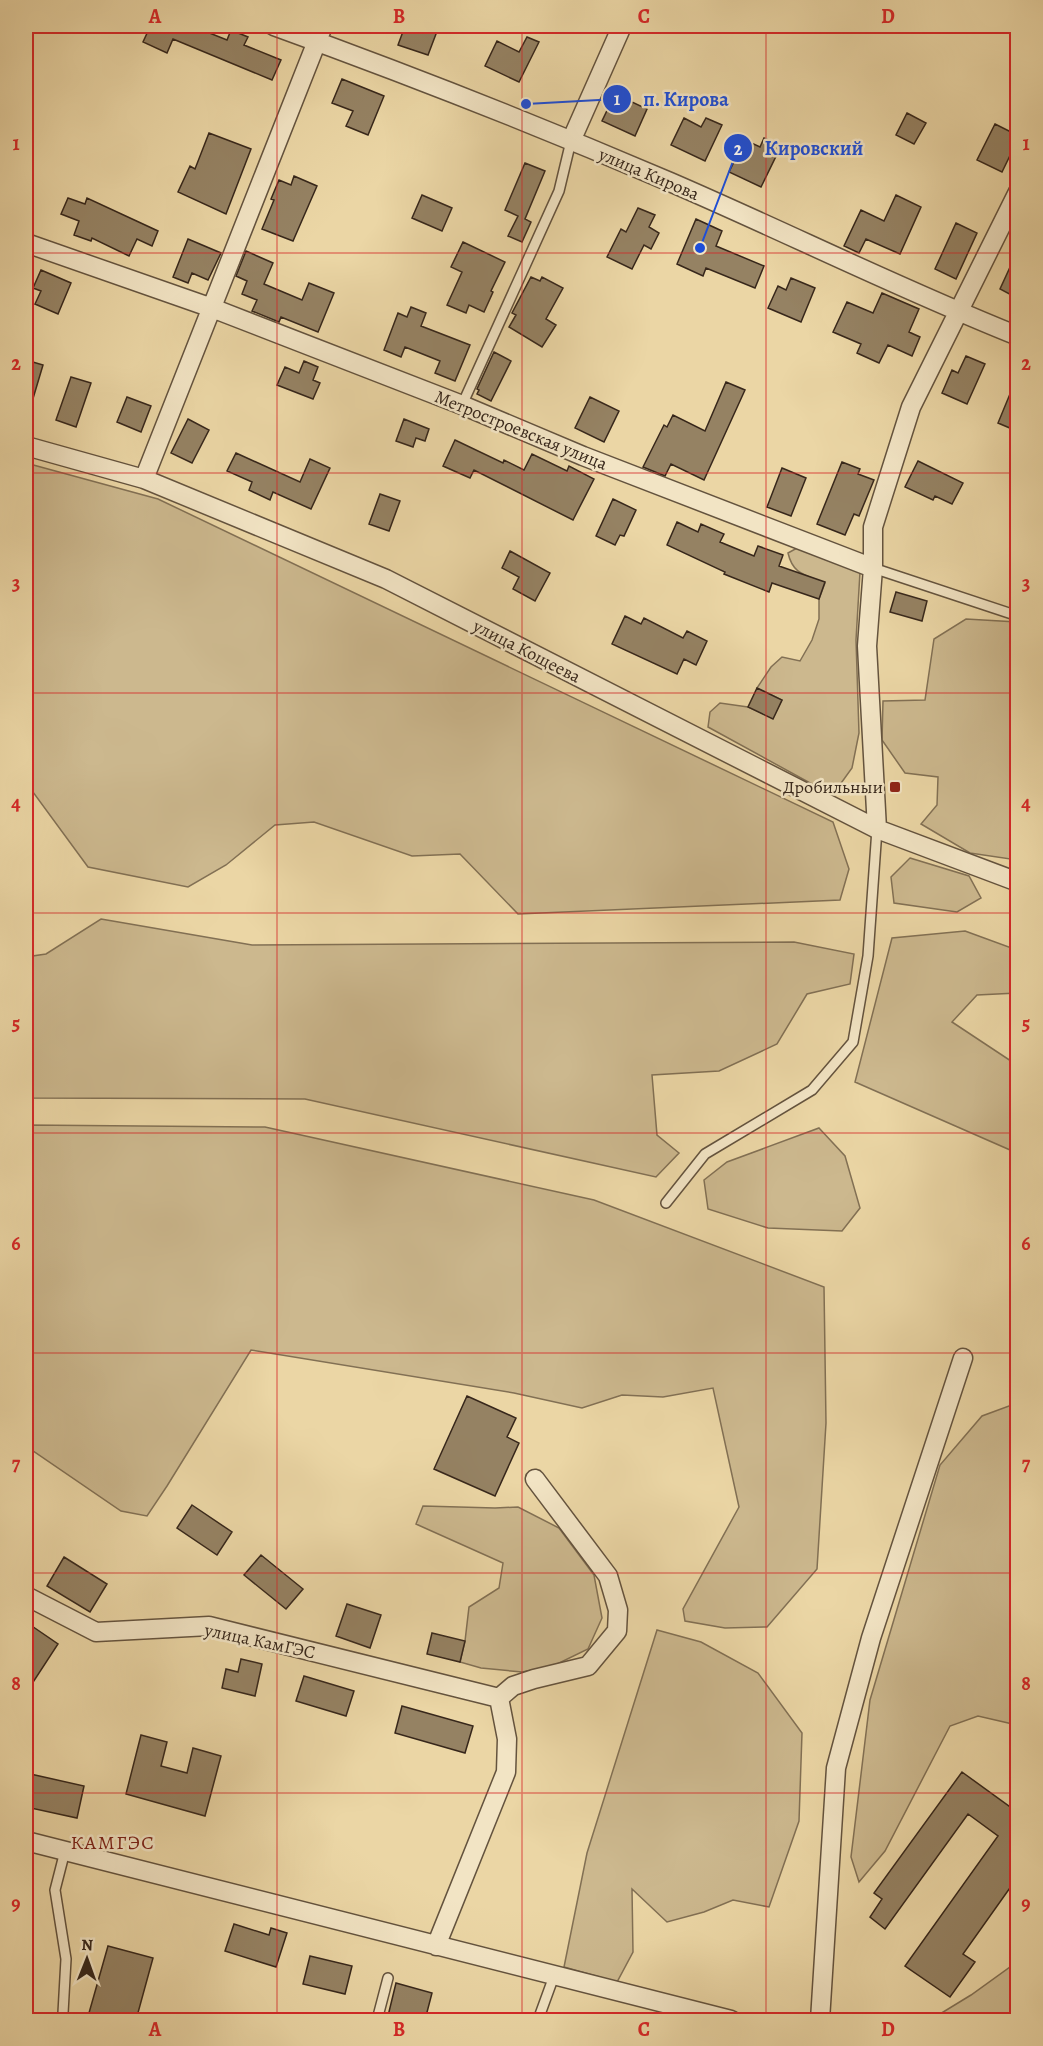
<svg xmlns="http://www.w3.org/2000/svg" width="1043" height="2046" font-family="Alegreya,serif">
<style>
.green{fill:#ccb88e;stroke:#827054;stroke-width:1.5}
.building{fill:#958263;stroke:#37271b;stroke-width:1.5}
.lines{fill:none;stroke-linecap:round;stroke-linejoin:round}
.service-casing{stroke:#64533e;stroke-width:12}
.minor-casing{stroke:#64533e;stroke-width:21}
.service{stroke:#f2e4c4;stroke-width:9}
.minor{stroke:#f2e4c4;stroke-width:18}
.grid{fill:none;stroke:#d62828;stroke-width:1.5;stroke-opacity:0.55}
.poi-dot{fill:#8f2418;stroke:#f2e4c4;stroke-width:2}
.labels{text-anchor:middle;stroke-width:5;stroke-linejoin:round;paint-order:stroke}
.street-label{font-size:18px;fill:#37271b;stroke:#f2e4c4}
.poi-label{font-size:18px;fill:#37271b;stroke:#f2e4c4;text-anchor:end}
.neighbourhood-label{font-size:20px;letter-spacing:1.5px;fill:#7a1f14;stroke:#f2e4c4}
.leader{fill:none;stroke:#1d4ed8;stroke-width:2}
.callout-dot{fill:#1d4ed8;stroke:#f2e4c4;stroke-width:2}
.mark-label{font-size:18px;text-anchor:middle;font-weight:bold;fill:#fff}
.callout-label{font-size:20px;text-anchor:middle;font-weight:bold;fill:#1d4ed8;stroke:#f2e4c4;stroke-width:5;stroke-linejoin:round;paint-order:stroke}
.neatline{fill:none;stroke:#d62828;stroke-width:2}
.grid-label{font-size:20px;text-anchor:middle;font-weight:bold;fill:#d62828}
</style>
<rect width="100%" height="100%" fill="#ebd6a5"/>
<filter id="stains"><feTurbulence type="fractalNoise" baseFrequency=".00333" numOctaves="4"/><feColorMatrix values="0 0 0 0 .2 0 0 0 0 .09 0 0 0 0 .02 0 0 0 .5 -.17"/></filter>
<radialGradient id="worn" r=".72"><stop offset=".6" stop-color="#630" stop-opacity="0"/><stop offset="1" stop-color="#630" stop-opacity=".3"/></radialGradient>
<!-- green -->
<path class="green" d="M26,463l132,36 675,323 16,47 -9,31 -322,14 -58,-60 -48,2 -98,-34 -39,3 -49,40 -38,22 -100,-20 -55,-75 -7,-4z
M797,548l63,24 -4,68 3,93 -7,35 -13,18 -18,3 -113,-62 2,-15 10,-9 28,4 25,11 9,-18 -25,-12 14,-21 11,-10 18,4 12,-21 7,-21v-20l6,-16c-19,-8 -32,-8 -37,-30z
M966,619l51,3v238l-47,-7 -49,-29 16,-19 1,-28 -33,-4 -23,-33 1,-39 42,-1 9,-61z
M910,858l59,18 12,22 -24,14 -63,-9 -3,-26z
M101,919l151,26 542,-3 60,12 -4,30 -43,10 -30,50 -58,27 -67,4 5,60 22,18 -23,24 -351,-78 -279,-1v-141l20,-3z
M965,931l52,19v43l-40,2 -25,27 65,43v88l-162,-71 37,-144z
M26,1125l239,2 329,73 230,87 2,136 -9,146 -50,58 -42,1 -40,-7 -2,-12 56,-102 -26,-119 -50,9 -41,-2 -40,13 -68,-15 -263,-43 -84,136 -20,30 -26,-5 -95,-65z
M819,1128l26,28 15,52 -18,23 -74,-3 -60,-19 -4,-29 23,-18z
M1017,1403v322l-39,-9 -28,10 -65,125 -26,31 -8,-25 19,-157 70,-235 42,-49z
M423,1506l72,2 23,-1 41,21 35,47 8,43 -14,31 -35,17 -31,6 -41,-4 -21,-6 5,-21 4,-34 30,-19 4,-25 -87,-39z
M657,1630l44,12 57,31 44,60 -3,88 -30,86 -36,-7 -29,12 -37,10 -35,-33 1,63 -16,30 -53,-15 23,-114z
M1017,1962v52l-8,6h-79l41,-25z"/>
<!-- building -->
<path class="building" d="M141,26h51l35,14 4,-10 17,7 -4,8 37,15 -9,20 -99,-41 -6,14 -24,-11 6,-13z
M405,26h34l-11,29 -30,-10z
M527,37l12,5 -20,40 -34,-16 12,-25 22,11z
M342,79l42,17 -16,39 -22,-9 7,-15 -21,-8z
M615,94l32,15 -12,27 -33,-15z
M907,113l19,10 -12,21 -18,-9z
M684,118l17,9 5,-9 16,7 -17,36 -34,-16z
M995,124l22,11v6l-15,31 -25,-12z
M209,133l42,16 -25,65 -48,-22 12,-26 5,3z
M764,138l17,8 -20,41 -32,-15 16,-32 15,7z
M525,163l20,8 -20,48 6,3 -9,20 -14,-6 10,-20 -13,-6z
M294,176l23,10 -24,55 -31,-12 12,-29 -3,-1 8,-19 12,5z
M422,195l30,13 -10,23 -30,-13z
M896,195l25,12 -21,47 -34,-15 -7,14 -15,-7 17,-36 23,11z
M68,198l17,6 2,-6 71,33 -6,15 -15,-7 -8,17 -37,-18 -1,3 -17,-6 5,-14 -18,-7z
M638,208l17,7 -6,12 10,6 -8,16 -7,-4 -12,24 -25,-12 14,-28 5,3z
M696,219l26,12 -6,15 48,20 -9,22 -49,-20 -3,8 -26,-12z
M956,223l21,10 -21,46 -21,-10z
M188,239l33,14 -13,27 -16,-7 -4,10 -15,-6z
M463,242l42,20 -14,29 2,1 -9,20 -15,-7 -3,8 -19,-8 15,-33 -11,-5z
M246,251l27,12 -9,21 38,16 7,-17 25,10 -16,39 -37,-15 -2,5 -27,-11 5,-11 -15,-6 5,-13 -11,-5z
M1017,252v46l-17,-9z
M41,270l30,13 -13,31 -23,-10 6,-13 -8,-3z
M531,277l9,4 2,-4 21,11 -17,31 10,6 -14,22 -33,-20 7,-12 -4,-2z
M791,278l24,10 -14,34 -33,-14 10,-22 8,4z
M882,293l37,16 -10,23 11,5 -8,19 -24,-11 -9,18 -22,-10 4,-9 -28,-12 14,-30 26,11z
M411,307l15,6 -5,13 49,19 -15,36 -20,-8 5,-12 -35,-14 -4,10 -17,-7 14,-37 9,4z
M494,352l17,9 -20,40 -14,-7 2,-4 -2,-1z
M966,356l19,8 -18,40 -25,-11 10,-23 6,3z
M26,360l17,5 -14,47 -3,-1z
M304,361l14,6 -5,13 7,3 -7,16 -36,-14 8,-18 14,6z
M71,377l20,6 -15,44 -20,-7z
M1017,377v54l-19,-8z
M726,382l19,8 -41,90 -33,-16 -6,12 -22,-9 21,-42 3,2 6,-12 32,16z
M127,397l24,9 -10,26 -24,-10z
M590,397l29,14 -15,31 -29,-14z
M188,419l21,11 -17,33 -21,-10z
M404,419l25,10 -4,12 -9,-3 -3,9 -17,-6z
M455,440l48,23 1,-3 20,10 8,-16 35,17 2,-5 25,13 -21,41 -99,-50 -4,8 -27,-12z
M236,453l64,29 10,-23 20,9 -19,41 -38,-17 -3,8 -21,-10 3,-8 -25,-11z
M918,461l45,22 -11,21 -17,-8 -2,4 -28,-13z
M842,462l18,7 -2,5 16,6 -15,36 -5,-2 -9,21 -28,-11z
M782,468l24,10 -15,38 -24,-9z
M380,494l20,7 -11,30 -20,-7z
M613,499l23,11 -12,26 -4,-1 -5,10 -19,-9z
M677,522l21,10 3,-8 23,10 -4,8 34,14 4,-10 25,9 -4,11 46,16 -6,17 -47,-16 -3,9 -45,-18 1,-2 -58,-27z
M510,551l40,22 -15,28 -22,-12 6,-12 -17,-9z
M896,592l31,9 -5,20 -32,-9z
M625,616l16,8 3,-6 39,20 4,-7 20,10 -11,24 -12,-6 -7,15 -65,-30z
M757,688l25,12 -9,19 -25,-12z
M467,1396l49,22 -9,19 12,6 -24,53 -61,-27z
M192,1505l40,27 -15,23 -40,-27z
M261,1555l42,34 -17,20 -42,-34z
M64,1557l43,27 -17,28 -43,-26z
M347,1604l34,11 -11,33 -34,-12z
M26,1622l32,22 -32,49z
M432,1633l33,8 -5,21 -33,-8z
M241,1659l21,5 -7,32 -33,-8 4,-19 12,3z
M304,1676l50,15 -8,25 -50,-15z
M402,1706l71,20 -8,27 -70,-20z
M141,1735l26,7 -6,24 26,7 6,-25 28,8 -16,60 -79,-22z
M962,1772l55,40v66l-54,76 12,8 -25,35 -45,-31 93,-130 -30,-22 -83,115 -15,-12 12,-18 -8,-6z
M26,1773l58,13 -7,32 -51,-11z
M234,1924l35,11 2,-7 16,5 -11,34 -51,-16z
M108,1946l45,12 -17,62h-49z
M310,1956l42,10 -7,28 -42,-10z
M396,1983l36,10 -7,27h-38z"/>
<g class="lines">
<defs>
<path id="service" d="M462,405l97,-214 12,-50
M873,568l145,48
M666,1203l39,-49 107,-64 41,-48 15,-86 9,-127
M65,1851l-10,39 11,69 -3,54 3,7
M377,2020l11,-42
M538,2020l16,-44"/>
<path id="minor" d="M274,26c133,48 265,100 396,156 116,50 230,107 348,154
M571,141l51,-115
M26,243l186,65 250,97 121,51 290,112
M26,446l118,33 242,100 491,250 141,53
M144,479l179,-453
M877,829l-10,-183 6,-78v-41l38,-120 107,-215
M26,1601l4,-3 66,34 113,-6 290,72
M26,1841l705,179
M436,1946l70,-174 1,-33 -8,-41 14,-12 21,-7 54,-13 29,-35 1,-21 -10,-34 -73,-97
M820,2020l16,-252 35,-130 92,-280"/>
</defs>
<!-- service casing -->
<use href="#service" class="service-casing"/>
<!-- minor casing -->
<use href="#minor" class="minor-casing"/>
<!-- service -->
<use href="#service" class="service"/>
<!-- minor -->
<use href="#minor" class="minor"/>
</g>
<!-- grid -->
<path class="grid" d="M277,26v1994M522,26v1994M766,26v1994M26,253h992M26,473h992M26,693h992M26,913h992M26,1133h992M26,1353h992M26,1573h992M26,1793h992"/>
<!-- markers -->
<rect class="poi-dot" x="889" y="781" width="12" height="12" rx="3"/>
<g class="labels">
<!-- street labels -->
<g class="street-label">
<text transform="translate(649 174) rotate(23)" y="6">улица Кирова</text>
<text transform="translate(521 430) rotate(22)" y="6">Метростроевская улица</text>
<text transform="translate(527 651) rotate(27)" y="6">улица Кощеева</text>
<text transform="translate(260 1641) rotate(12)" y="6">улица КамГЭС</text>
</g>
<!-- poi labels -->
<g class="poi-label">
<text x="883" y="793">Дробильныи</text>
</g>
<!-- neighbourhood labels -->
<g class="neighbourhood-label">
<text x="113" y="1849">КАМГЭС</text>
</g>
</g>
<!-- callouts -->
<path class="leader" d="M526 104L617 99M700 248L738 148"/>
<g class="callout-dot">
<circle cx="526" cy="104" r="6"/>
<circle cx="700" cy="248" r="6"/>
<circle cx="617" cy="99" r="15"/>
<circle cx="738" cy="148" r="15"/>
</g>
<g class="mark-label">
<text x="617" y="105">1</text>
<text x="738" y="155">2</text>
</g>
<g class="callout-label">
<text x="686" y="106">п. Кирова</text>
<text x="814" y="155">Кировский</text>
</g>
<!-- margin -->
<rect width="1043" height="2046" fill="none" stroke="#ebd6a5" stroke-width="66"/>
<!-- north arrow -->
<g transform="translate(87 1959) rotate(1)" stroke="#f2e4c4" stroke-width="4.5" paint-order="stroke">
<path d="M0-4.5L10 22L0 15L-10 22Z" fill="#37271b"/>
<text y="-9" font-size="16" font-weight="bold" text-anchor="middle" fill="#37271b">N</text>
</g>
<rect x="33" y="33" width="977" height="1980" class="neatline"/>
<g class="grid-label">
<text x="155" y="23">A</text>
<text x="399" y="23">B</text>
<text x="644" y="23">C</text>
<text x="888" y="23">D</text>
<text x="16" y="150">1</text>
<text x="1026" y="150">1</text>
<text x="16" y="370">2</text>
<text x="1026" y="370">2</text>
<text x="16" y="590">3</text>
<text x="1026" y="590">3</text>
<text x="16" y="810">4</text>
<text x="1026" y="810">4</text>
<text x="16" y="1030">5</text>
<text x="1026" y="1030">5</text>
<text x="16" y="1250">6</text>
<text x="1026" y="1250">6</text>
<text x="16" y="1470">7</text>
<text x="1026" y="1470">7</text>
<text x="16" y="1690">8</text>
<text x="1026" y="1690">8</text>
<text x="16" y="1910">9</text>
<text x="1026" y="1910">9</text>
<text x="155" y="2036">A</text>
<text x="399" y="2036">B</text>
<text x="644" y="2036">C</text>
<text x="888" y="2036">D</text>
</g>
<rect width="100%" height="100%" filter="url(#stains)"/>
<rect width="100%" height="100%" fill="url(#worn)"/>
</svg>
